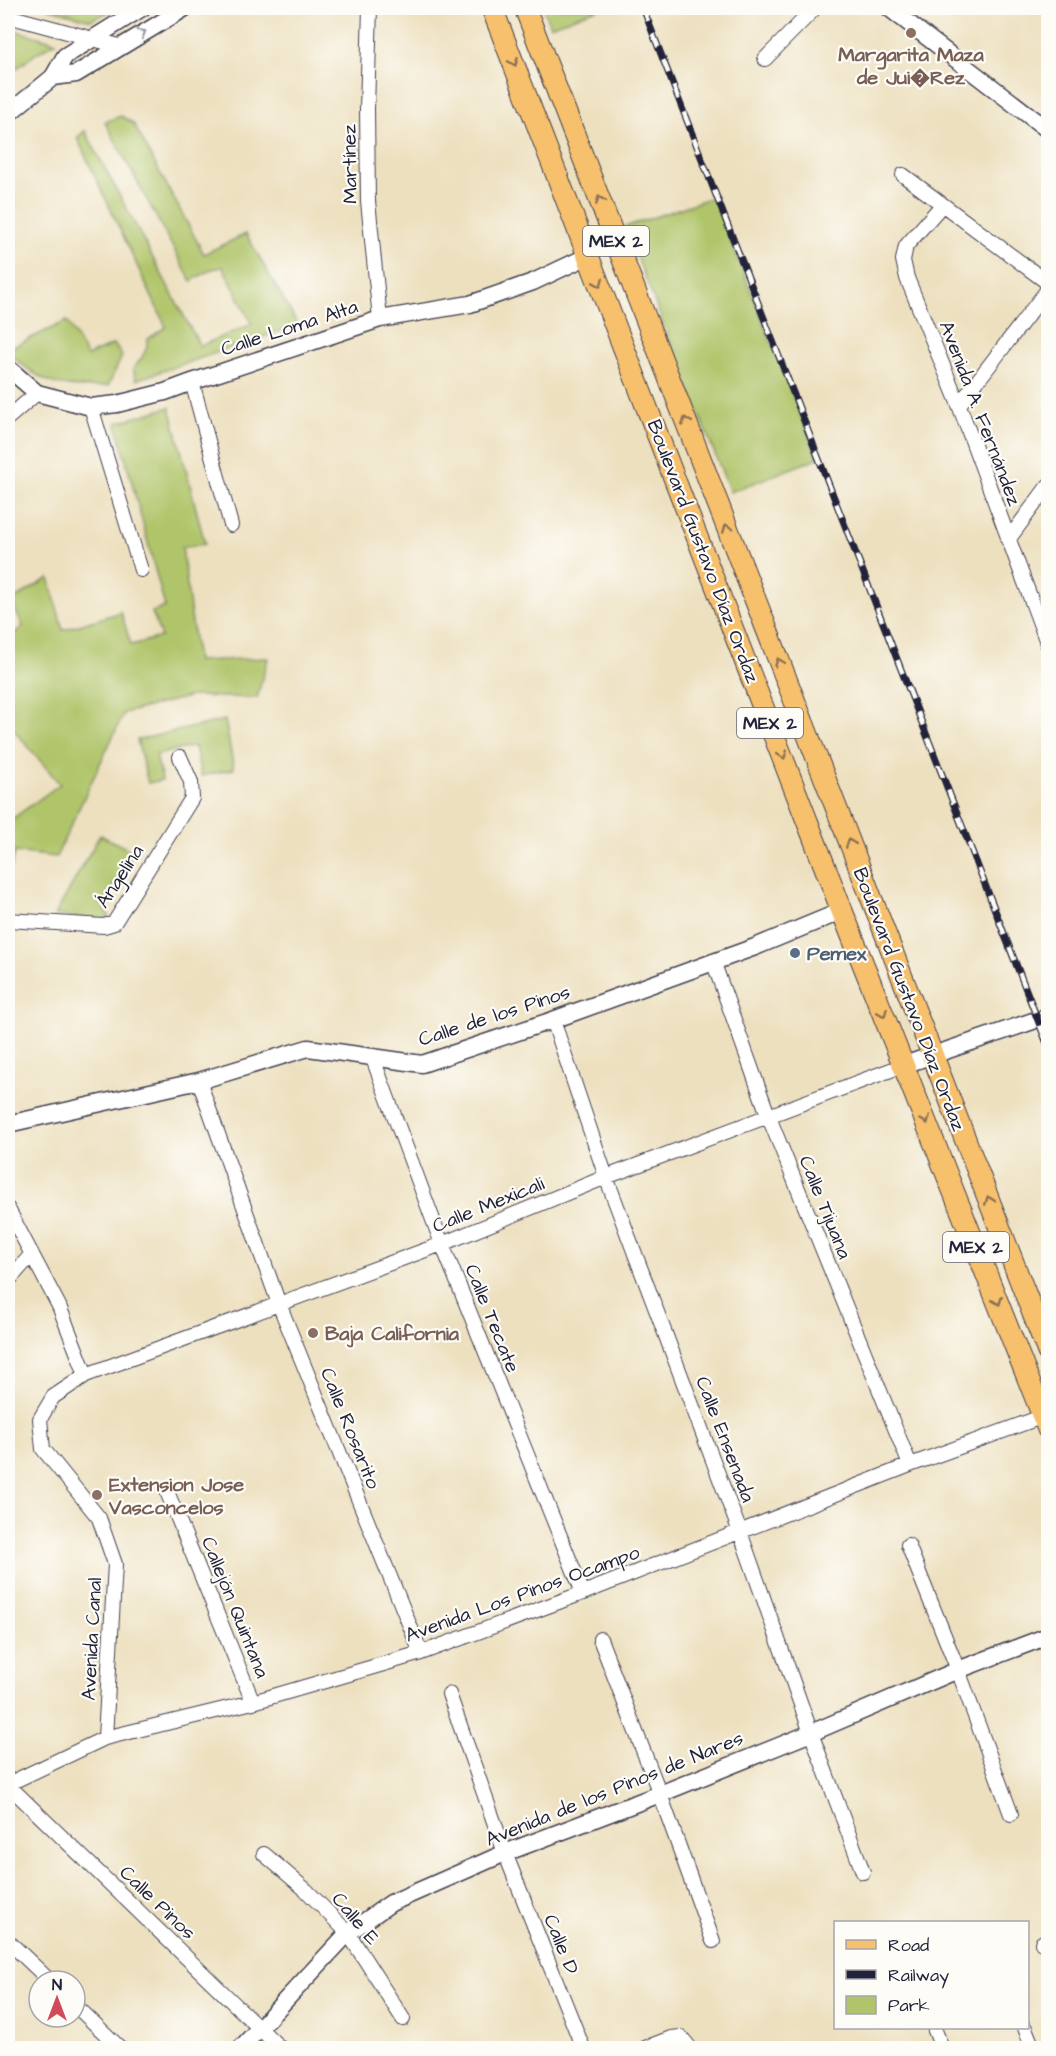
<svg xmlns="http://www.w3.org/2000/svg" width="1056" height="2056" font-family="'Architects Daughter',sans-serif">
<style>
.green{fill:#b0c56a;stroke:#697452;stroke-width:1.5}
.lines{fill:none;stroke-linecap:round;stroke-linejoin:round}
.minor-casing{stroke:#403e4f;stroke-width:16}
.tertiary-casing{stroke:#403e4f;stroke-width:19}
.primary-casing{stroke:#403e4f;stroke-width:23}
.minor{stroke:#fff;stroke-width:14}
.tertiary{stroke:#fff;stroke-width:16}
.primary{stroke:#f7c06c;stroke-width:21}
.rail-casing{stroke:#22223b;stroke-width:7}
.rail{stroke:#fdfcf7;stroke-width:4.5;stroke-dasharray:14;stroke-linecap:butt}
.oneway{stroke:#9c9ca7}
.oneway2{stroke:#8c7154}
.education-dot{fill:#8d6e63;stroke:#fdfcf7;stroke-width:2}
.service-dot{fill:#5c6f8a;stroke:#fdfcf7;stroke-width:2}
.labels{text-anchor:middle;stroke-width:4.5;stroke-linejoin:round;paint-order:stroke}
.shield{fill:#fdfcf7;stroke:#646373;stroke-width:1.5}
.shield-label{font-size:18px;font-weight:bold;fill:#22223b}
.education-label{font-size:20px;font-weight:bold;fill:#785e54;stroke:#fdfcf7;text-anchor:start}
.street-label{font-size:20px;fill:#22223b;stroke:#fdfcf7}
.service-label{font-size:20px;font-weight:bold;fill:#4e5e75;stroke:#fdfcf7;text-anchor:start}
</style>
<rect width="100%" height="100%" fill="#fdfcf7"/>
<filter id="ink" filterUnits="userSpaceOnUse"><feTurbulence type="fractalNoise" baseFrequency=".0167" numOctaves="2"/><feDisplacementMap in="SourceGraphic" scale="12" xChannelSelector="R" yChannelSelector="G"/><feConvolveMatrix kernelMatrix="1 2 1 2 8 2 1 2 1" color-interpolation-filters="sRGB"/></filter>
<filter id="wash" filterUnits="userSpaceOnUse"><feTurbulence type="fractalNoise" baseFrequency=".008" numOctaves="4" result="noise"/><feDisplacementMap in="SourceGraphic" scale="24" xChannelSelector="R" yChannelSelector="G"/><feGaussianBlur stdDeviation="1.35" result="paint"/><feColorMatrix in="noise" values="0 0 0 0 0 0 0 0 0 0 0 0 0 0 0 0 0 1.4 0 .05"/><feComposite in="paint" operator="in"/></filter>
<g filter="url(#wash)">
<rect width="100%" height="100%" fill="#ede0bf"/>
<!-- green -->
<path class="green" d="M47,8h71l-27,12z
M543,8h57l-50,18z
M8,29h2l46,13 -19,11 -29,22z
M121,116l12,7 71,131 42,-20 52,91 -162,55 -3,-11c8,-10 14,-17 15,-30l18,-12 -89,-189 8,-7 115,215 52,-22 -29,-57 -11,2 -21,12 -86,-159z
M713,197l105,261 -88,34 -105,-265z
M67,321l20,35 27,-12 8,12 -14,30c-49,3 -64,0 -100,-34v-3z
M170,407l35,137 -23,3 15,114 71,-3 -11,40 -65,-2 -68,17 -68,144 -41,-5 -7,27v-57l52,-38 -52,-61v-84l15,-13 -12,-25 38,-23 14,52 58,-18 10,33 30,-8 -9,-25 13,-5 -49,-184z
M225,720l9,49 -33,7 -6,-30 -39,9 6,25 -14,3 -11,-43z
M100,835l34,17 -32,53 7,11 -6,4 -48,-5z"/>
</g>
<g filter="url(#ink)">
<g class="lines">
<defs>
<path id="minor" d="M370,8l-3,101 1,92 12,118
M8,16l111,30
M765,59l50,-51
M903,175l145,108
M942,205l-36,41 -3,14 4,18 52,127 89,240
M192,382l39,143
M959,405l89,-116
M91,407l50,163
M8,418l29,-25
M1008,540l40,-54
M8,920l96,6 10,-3 78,-125 -1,-16 -11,-25
M713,961l55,154 142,350
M553,1020l53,157 134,355 71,201 52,139
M372,1056l70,188 141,349
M199,1081l80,223 142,349
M8,1209l51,97 27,69
M8,1281l24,-27
M168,1494l85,208
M908,1545l50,125 53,144
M600,1639l60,155 53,147
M449,1694l56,159 78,195
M105,1738l10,-174 -16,-46 -56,-69 -3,-30 13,-22 33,-22 356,-131 164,-67 298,-112
M8,1784l97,-46 148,-36 168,-49 162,-60 327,-128 134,-49
M8,1785l272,263
M264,1854l42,36 42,43 55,86
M8,1941l42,40
M1042,1943l6,-3
M75,2005l45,43
M934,2028l8,20
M1025,2028l8,20
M645,2048l26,-10 10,-1 9,11"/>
<path id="tertiary" d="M889,8l159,122
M53,77l23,-3 109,-66
M8,114l45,-37 12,-21 77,-48
M8,368l29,25 54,14 26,-3 48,-12 27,-10 188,-63 90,-15 63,-22 55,-26
M1045,1017l3,-2
M904,1065l129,-44
M8,1124l191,-43 109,-33 114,16 131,-44 202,-73 87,-36
M241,2048l107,-115 43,-30 114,-50 155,-59 151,-61 147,-63 90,-34"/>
<path id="primary" d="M492,8l350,903 206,518
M525,8l523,1344"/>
</defs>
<!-- minor casing -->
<use href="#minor" class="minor-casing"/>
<!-- tertiary casing -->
<use href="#tertiary" class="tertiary-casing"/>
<!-- primary casing -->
<use href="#primary" class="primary-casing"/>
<!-- minor -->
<use href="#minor" class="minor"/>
<!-- tertiary -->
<use href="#tertiary" class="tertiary"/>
<!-- primary -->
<use href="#primary" class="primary"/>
<defs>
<path id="rail" d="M643,8l405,1038"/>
</defs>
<!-- rail casing -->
<use href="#rail" class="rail-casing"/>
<!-- rail -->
<use href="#rail" class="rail"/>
</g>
<!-- one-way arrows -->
<defs><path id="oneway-chevron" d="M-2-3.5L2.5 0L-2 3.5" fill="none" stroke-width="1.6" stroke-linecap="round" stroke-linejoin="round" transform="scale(1.5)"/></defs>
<use class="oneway" href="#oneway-chevron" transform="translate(142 33) rotate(-30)"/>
<g class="oneway2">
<use href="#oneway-chevron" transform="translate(514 62) rotate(68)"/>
<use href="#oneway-chevron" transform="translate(600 200) rotate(-111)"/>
<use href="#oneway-chevron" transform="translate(599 283) rotate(68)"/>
<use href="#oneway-chevron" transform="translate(686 421) rotate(-111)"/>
<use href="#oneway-chevron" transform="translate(727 528) rotate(-111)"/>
<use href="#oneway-chevron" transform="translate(779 662) rotate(-111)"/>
<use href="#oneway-chevron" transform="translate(783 755) rotate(69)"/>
<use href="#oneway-chevron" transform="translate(850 843) rotate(-111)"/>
<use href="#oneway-chevron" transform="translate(883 1013) rotate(68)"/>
<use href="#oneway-chevron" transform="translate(926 1120) rotate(68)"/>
<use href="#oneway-chevron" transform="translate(989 1200) rotate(-111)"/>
<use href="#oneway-chevron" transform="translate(998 1301) rotate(68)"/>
</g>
</g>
<!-- markers -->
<g class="education-dot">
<circle cx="911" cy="33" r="6"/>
<circle cx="313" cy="1333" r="6"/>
<circle cx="97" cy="1495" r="6"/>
</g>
<circle class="service-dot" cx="795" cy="953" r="6"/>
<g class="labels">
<!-- shield labels -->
<g class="shield">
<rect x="583" y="226" width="66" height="30" rx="4.5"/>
<rect x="737" y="708" width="66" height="30" rx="4.5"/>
<rect x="943" y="1232" width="66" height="30" rx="4.5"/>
</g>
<g class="shield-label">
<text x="616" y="247">MEX 2</text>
<text x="770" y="729">MEX 2</text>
<text x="976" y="1253">MEX 2</text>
</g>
<!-- education labels -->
<g class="education-label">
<text x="911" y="61" text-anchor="middle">Margarita Maza<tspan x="911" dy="23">de Jui�Rez</tspan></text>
<text x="325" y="1340">Baja California</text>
<text x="109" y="1491">Extension Jose<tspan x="109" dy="23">Vasconcelos</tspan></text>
</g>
<!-- street labels -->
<g class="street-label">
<text transform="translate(349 164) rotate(-91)" y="7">Martínez</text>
<text transform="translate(289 327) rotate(-18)" y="7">Calle Loma Alta</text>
<text transform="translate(981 413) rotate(69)" y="7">Avenida A. Fernández</text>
<text transform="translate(704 551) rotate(69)" y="7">Boulevard Gustavo Díaz Ordaz</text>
<text transform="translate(119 876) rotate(-57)" y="7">Ángelina</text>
<text transform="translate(910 999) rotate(69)" y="7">Boulevard Gustavo Díaz Ordaz</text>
<text transform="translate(494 1015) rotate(-18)" y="7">Calle de los Pinos</text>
<text transform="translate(488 1204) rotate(-22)" y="7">Calle Mexicali</text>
<text transform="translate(826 1207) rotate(68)" y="7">Calle Tijuana</text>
<text transform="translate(493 1318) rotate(68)" y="7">Calle Tecate</text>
<text transform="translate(351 1428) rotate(68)" y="7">Calle Rosarito</text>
<text transform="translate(726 1439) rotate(69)" y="7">Calle Ensenada</text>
<text transform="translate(522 1593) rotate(-20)" y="7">Avenida Los Pinos Ocampo</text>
<text transform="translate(236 1607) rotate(68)" y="7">Callejón Quintana</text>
<text transform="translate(91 1639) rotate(-87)" y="7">Avenida Canal</text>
<text transform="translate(614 1788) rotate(-22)" y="7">Avenida de los Pinos de Nares</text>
<text transform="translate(158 1902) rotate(44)" y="7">Calle Pinos</text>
<text transform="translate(356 1918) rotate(50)" y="7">Calle E</text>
<text transform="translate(562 1944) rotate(68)" y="7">Calle D</text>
</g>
<!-- service labels -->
<g class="service-label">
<text x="807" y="960">Pemex</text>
</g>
</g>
<!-- margin -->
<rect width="1056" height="2056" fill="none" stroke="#fdfcf7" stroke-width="30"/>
<!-- legend -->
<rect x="834" y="1921" width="195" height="108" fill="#fdfcf7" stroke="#a5a5ac" stroke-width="1.5"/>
<rect x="846" y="1940" width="30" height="9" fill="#f7c06c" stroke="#a5a5ac" stroke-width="1.5"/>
<text x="888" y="1951" font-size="18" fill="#22223b">Road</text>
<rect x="846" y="1970" width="30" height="9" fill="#22223b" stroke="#a5a5ac" stroke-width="1.5"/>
<text x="888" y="1981" font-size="18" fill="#22223b">Railway</text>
<rect x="846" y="1996" width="30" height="18" fill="#b0c56a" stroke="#a5a5ac" stroke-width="1.5"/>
<text x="888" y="2011" font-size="18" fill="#22223b">Park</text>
<!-- north arrow -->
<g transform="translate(57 1999)"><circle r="28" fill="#fdfcf7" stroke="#a5a5ac" stroke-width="1.5"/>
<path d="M0-4.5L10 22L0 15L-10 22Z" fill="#d1495b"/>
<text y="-9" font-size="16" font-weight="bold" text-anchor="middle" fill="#22223b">N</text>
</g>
</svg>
